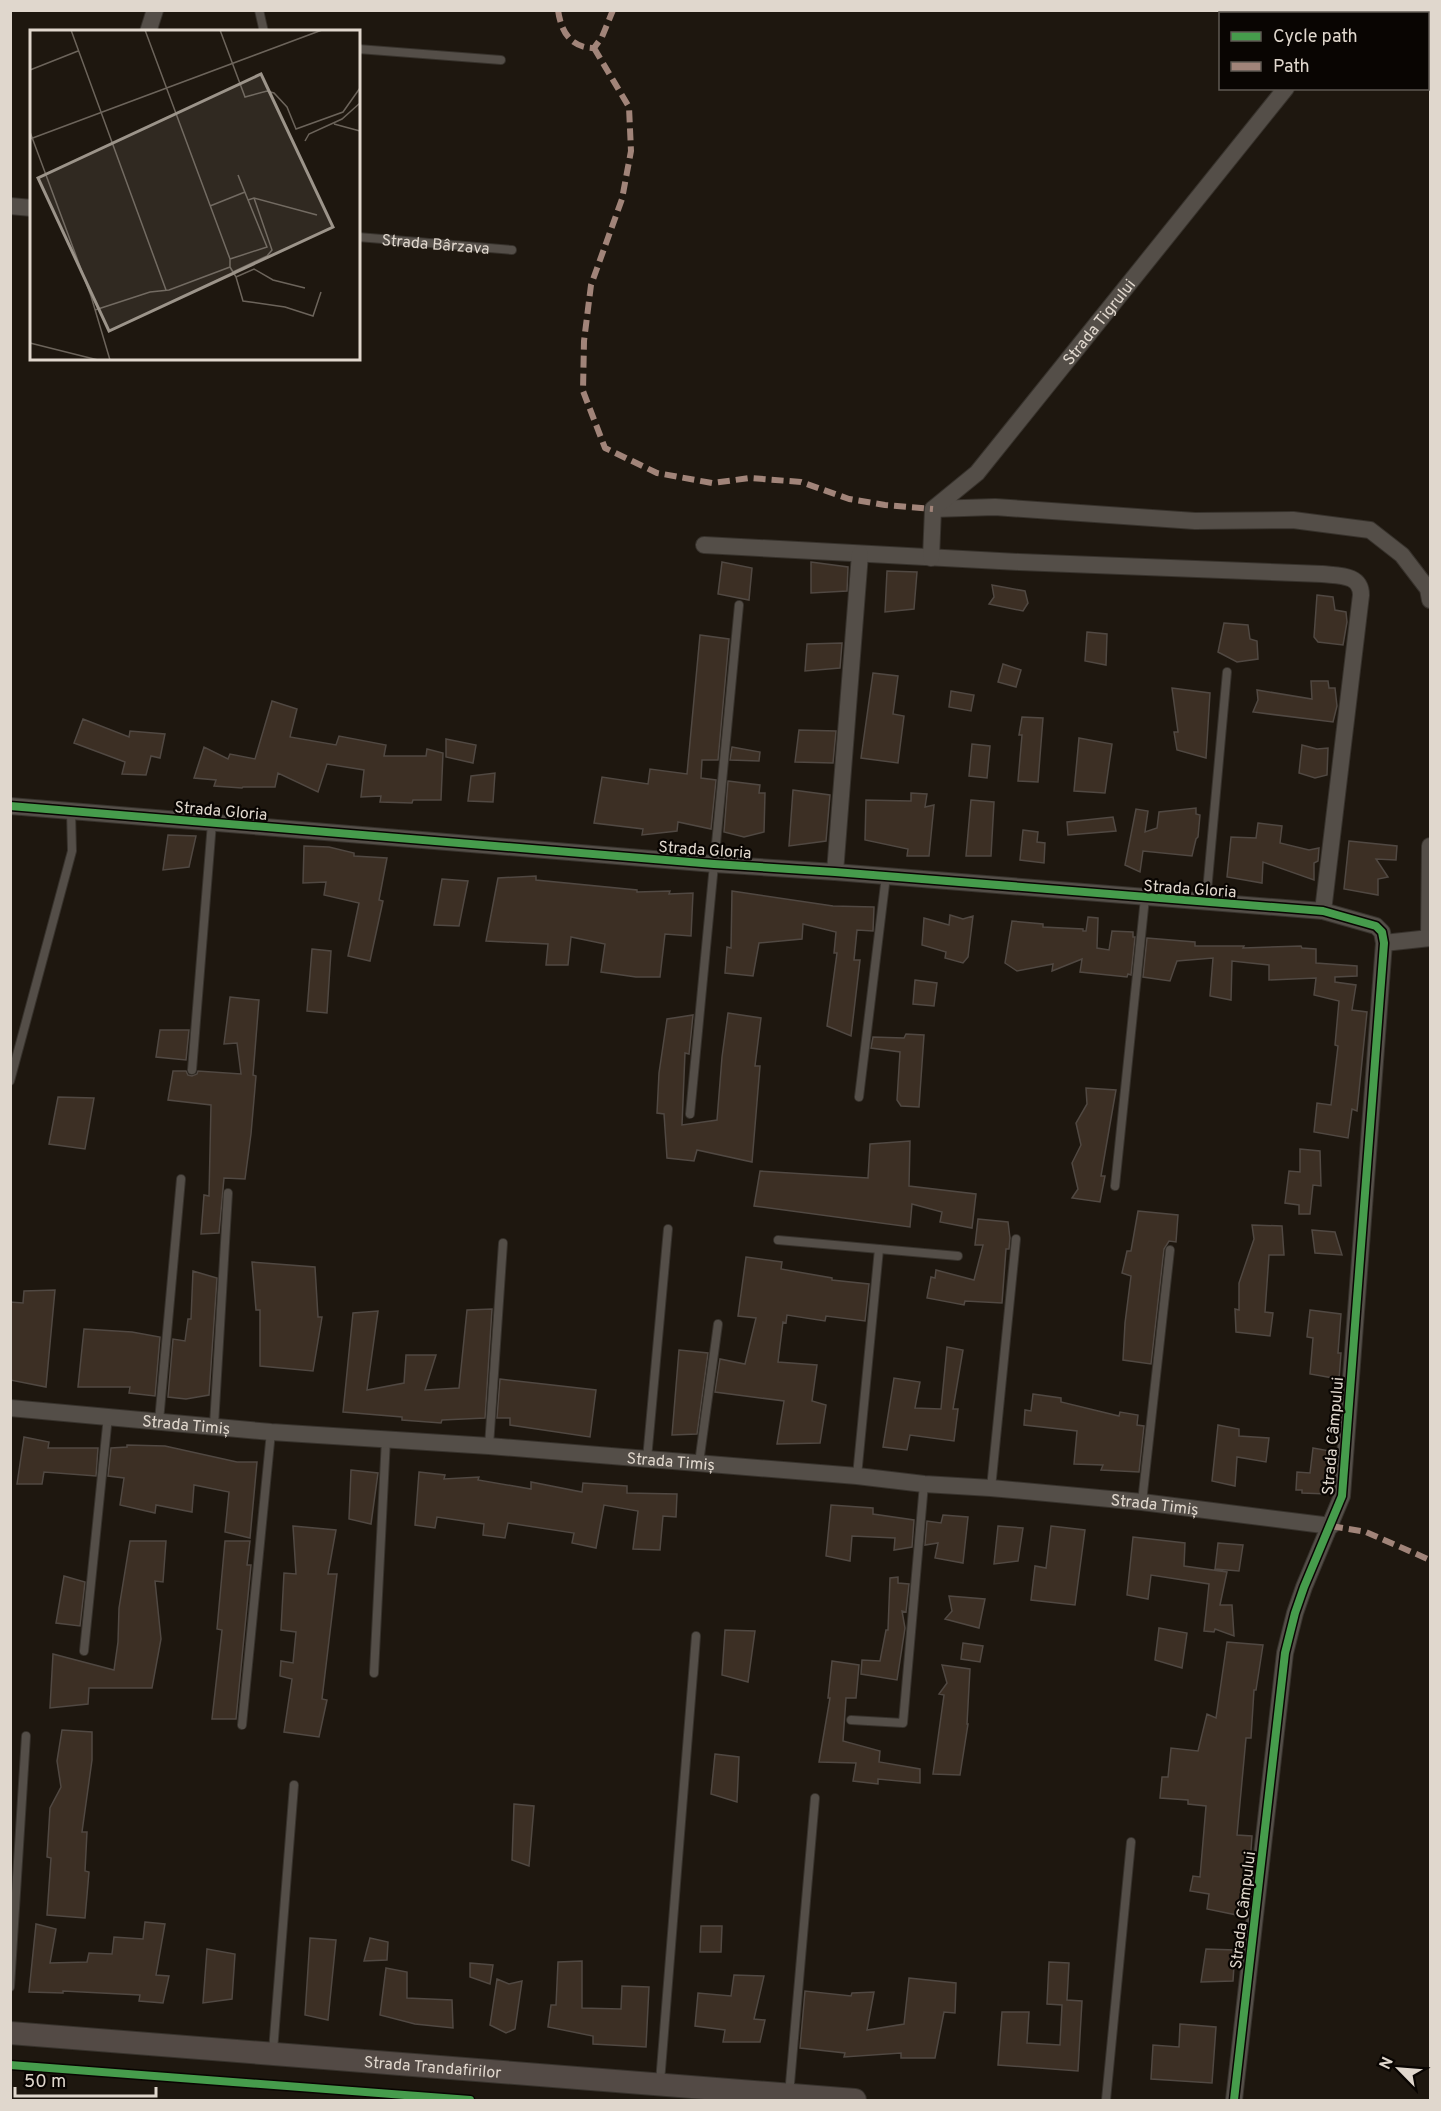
<svg xmlns="http://www.w3.org/2000/svg" width="1441" height="2111" font-family="Overpass,sans-serif">
<style>
.building{fill:#3c2f24;stroke:#504842;stroke-width:1.5}
.lines{fill:none;stroke-linecap:round;stroke-linejoin:round}
.lane-casing{stroke:#37322c;stroke-width:10}
.street-casing{stroke:#37322c;stroke-width:18}
.secondary-casing{stroke:#37322c;stroke-width:24}
.lane{stroke:#544e48;stroke-width:8}
.street{stroke:#544e48;stroke-width:16}
.secondary{stroke:#534a45;stroke-width:22}
.quiet{stroke:#a18479;stroke-width:6;stroke-dasharray:12 6;stroke-linecap:butt}
.cycleway-casing{stroke:#090502;stroke-width:11}
.cycleway{stroke:#469c4c;stroke-width:8}
.labels{text-anchor:middle;stroke-width:4.5;stroke-linejoin:round;paint-order:stroke}
.street-label{font-size:16px;fill:#e0d7cd;stroke:#090502}
.inset-road{fill:none;stroke:#6c645b;stroke-width:1.5}
.view{fill:#9c948a;fill-opacity:0.15;stroke:#9c948a;stroke-width:3}
.inset-edge{fill:none;stroke:#e0d7cd;stroke-width:3}
</style>
<rect width="100%" height="100%" fill="#1e170f"/>
<!-- building -->
<path class="building" d="M722,562l30,6 -3,32 -31,-6z
M811,562l37,5 -1,24 -36,2z
M887,571l30,1 -3,37 -29,3z
M992,585l33,6 3,12 -5,8 -34,-7 5,-7z
M1317,595l16,2 2,13 11,2 1,10 -4,23 -25,-3 -4,-5z
M1224,623l24,2 2,14 7,2 1,18 -21,3 -19,-10z
M1087,632l20,2 -1,31 -21,-4z
M700,635l29,4 -11,121h-16l-1,18 15,2 -5,49 -33,-7 -1,9 -35,4 1,-6 -49,-6 8,-46 46,7 2,-15 37,5z
M842,643l-2,25 -35,3 2,-27z
M1003,664l18,6 -5,17 -18,-5z
M873,673l25,3 -5,38 11,2 -6,47 -37,-5z
M1311,681h17l1,7h6l2,18 -4,16 -80,-10 5,-12 -1,-10 55,9z
M1172,688l38,5 -4,65 -29,-8 -3,-18h4z
M951,691l23,4 -3,16 -22,-4z
M272,701l25,8 -7,28 46,8 3,-9 47,9 -2,11h42l1,-7 16,4 -2,47h-28l-1,3 -32,-1 1,-6 -20,1 3,-27 -37,-6 -9,28 -40,-19 -3,14h-32l-1,1 -28,-2 2,-6 -22,-2 10,-31 24,12 2,-5 25,5z
M1022,717l21,1 -5,64 -20,-1 4,-46h-3z
M83,719l46,18 1,-6 35,3 -5,24 -9,-2 -5,19 -24,-1 3,-12 -51,-19z
M799,730l37,1 -3,32 -38,-1z
M1079,738l33,6 -7,49 -31,-2z
M446,739l30,6 -3,18 -27,-6z
M972,744l18,2 -3,32 -18,-2z
M1302,745l15,4 11,-1 -1,27 -12,3 -16,-5z
M732,747l28,5 -1,9 -29,-1z
M495,773l-2,29 -25,-1 3,-25z
M728,781l32,4 -1,8h6l-1,39 -20,5 -20,-5z
M793,790l37,5 -4,46 -37,5z
M911,793l16,1 -2,13 9,-2 -5,51h-22l1,-7 -43,-9 1,-40 45,1z
M971,800l23,2 -3,54h-25z
M1196,808v6l4,1 -2,22 -2,2 -4,17 -49,-5 -3,21 -15,-7 11,-56 12,2 -3,21 12,-4 2,-16z
M1113,817l3,14 -48,4 -1,-13z
M1258,823l24,3 -2,17 29,7 10,-2 -1,13 -4,2v17l-51,-18 -1,21 -35,-6 4,-40 25,1z
M1023,830l15,2 -1,10 8,1 -1,20 -24,-3z
M168,835l28,1 -7,31 -26,3z
M1349,841l48,5 -1,14 -20,-1 12,18 -10,2v16l-34,-6z
M304,846l25,1 25,6v3l33,2 -8,42 4,1 -13,60 -22,-5 11,-53 -35,-8 2,-13 -23,1z
M536,876v4l101,10v2l33,-1 -1,3 24,-1 -2,43 -26,-2 -5,43h-24l-35,-5 4,-28 -34,-7 -3,28h-22l2,-21 -62,-3 12,-63z
M442,879l26,2 -9,45 -25,-1z
M732,891l101,15 41,1 -1,24 -16,-1 -3,30h6l-9,76 -24,-10 10,-73h-3l2,-21 -33,-8 -1,15 -43,4 -6,33 -28,-3 2,-26 4,1z
M950,915l13,4 10,-3 -5,41 -5,6 -18,-5 1,-6 -24,-7 2,-27 25,7z
M1088,917l10,1 -1,30 12,2 3,-19 21,1v5h2l-4,38 -3,-1 -1,3 -47,-5 2,-13 -30,12 1,-7 -36,7 -12,-8 7,-42 31,3v3l40,2v2h3z
M1147,938l48,4v4h49l-1,2 58,-2 1,2 14,1v14l41,3v10l-22,1v5l21,3 -4,25 15,2 -10,99 -5,-2 -4,29 -34,-6 3,-29 14,2 7,-59 -3,-1 4,-44 -25,-6 2,-17 -47,2v-15l-37,-4 -1,39 -21,-4 3,-38 -36,3 -7,20 -27,-4z
M312,949l19,2 -4,62 -20,-2z
M915,980l22,3 -3,23 -21,-2z
M230,997l29,3 -6,75 3,1 -5,58 -6,45 -21,-1 -5,55 -18,1 3,-39 5,1 2,-91 -43,-5 5,-29h13l2,4 4,1 5,-2 1,-3 43,3 -4,-31 -13,1z
M728,1013l33,5 -6,48h5l-8,96 -55,-12 -3,11 -27,-3 -3,-44 -7,-1 2,-40 8,-54 26,-4 -4,39 -4,-1 -3,72 35,-5 5,-63z
M160,1030h29l-3,30 -30,-3z
M906,1034l18,1 -5,72 -18,-1 -4,-6 3,-48 -29,-4 2,-11 31,1z
M1086,1088l30,2 -15,86h4l-5,26 -28,-4 6,-9 -6,-26 9,-18 -5,-22 11,-19z
M58,1097l36,1 -9,51 -36,-5z
M910,1141l-1,45 67,8 -4,34 -32,-6 2,-10 -30,-8 -2,23 -156,-21 6,-35 108,7 2,-34z
M1300,1149l20,2 1,35 -8,-1 -3,29h-11v-9l-14,-2 4,-32 11,1z
M1138,1211l40,4 -2,27 -7,-1 -5,8 -13,115 -28,-4 2,-37 6,-47 -9,-3 5,-22h4z
M978,1219l30,3 2,16 -1,11h-3l-4,54 -37,-2 -1,4 -37,-7 4,-21 4,1 1,-8 38,10 9,-35h-8z
M1252,1225l30,1 2,29h-15l-4,57 8,1 -3,23 -34,-4 -1,-23 4,1v-27l15,-44z
M1312,1230l23,2 7,23 -27,-2z
M746,1257l36,5 -1,7 51,9v2l37,4 -4,37 -39,-5 -1,5 -38,-6 -1,8 -3,-1 -5,40 39,3 -5,36 14,4 -6,38 -43,1 7,-43 -69,-9 5,-33 25,5 11,-46 -18,-2z
M252,1262l63,5 3,50h4l-9,54 -53,-5v-56h-4z
M193,1271l24,7 -8,117 -23,4 -18,-2 5,-58 12,2 3,-22h3z
M55,1290l-9,97 -36,-7v-78l13,1 1,-12z
M492,1309l-7,109 -43,2 -1,3 -39,-3v-3l-59,-5 10,-99 25,-2 -11,79 37,-7 2,-28h30l-11,35 34,-2 8,-78z
M1310,1310l31,4 -3,39h3l-2,26 -29,-5 3,-36 -6,-1z
M84,1329l48,3 28,5 -5,59 -26,-3 1,-6h-52z
M947,1347l16,3 -10,59h5l-4,32 -44,-6 -3,15 -24,-3 11,-69 26,4 -5,26 26,1z
M679,1350l29,3 -11,81 -25,1z
M500,1379l96,11 -6,47 -80,-12v-7h-13z
M1033,1394l28,4v4l58,14 1,-4 18,3 -1,10 7,1 -5,46 -38,-2 2,-5 -29,-1 3,-33 -53,-6 1,-15 6,1z
M1218,1425l21,4v7l30,2 -3,24 -29,-5 -2,29 -23,-5z
M24,1437l25,5 -1,6h50l-2,28 -52,-4 -2,12h-25z
M127,1445l38,1 72,16h20l-7,76 -25,-6 4,-40 -35,-7 -2,27 -36,-7 -1,8 -35,-8 4,-27 -16,-2 3,-28 16,-1z
M1313,1448l17,3 -2,43 -26,-1v-3h-6l1,-18 13,1z
M351,1470l27,3 -7,51 -22,-5z
M419,1472l26,3 -1,4 35,-2 -1,3 53,9v-7l51,10 1,-9 44,3v7l50,1 -1,23 -13,-1 -3,34 -27,-1 5,-38 -34,-6 -8,43 -24,-5 2,-10 -66,-10 -3,15 -22,-3 1,-11 -47,-7 -2,11 -20,-3z
M831,1505l42,3v6l41,6 -2,27 -18,3 1,-12 -43,-2 -2,25 -24,-5z
M943,1515l25,2 -5,46 -28,-5 3,-15 -13,2 2,-24 14,2z
M293,1526l43,4 -8,44h9l-15,125 5,1 -8,37 -35,-5 8,-53 -12,-3 1,-15 12,2 3,-31 -15,-2 3,-57 12,1z
M998,1526l25,2 -5,33 -24,3z
M1051,1526l34,4 -10,75 -44,-5 4,-34 11,2z
M1133,1537l52,6 -1,23 43,6 -7,33h12l2,31 -19,-7 -1,3 -10,-1 5,-47 -58,-9 -3,24 -21,-4z
M130,1541h36l-3,41 -8,-1 6,58 -9,49h-63l-1,16 -38,4 3,-54 61,16 4,-28 1,-34z
M225,1541h25l-3,24h4l-15,154h-24l10,-89 -5,-1z
M1218,1543l25,2 -4,26 -24,-2z
M64,1576l21,6 -5,44 -24,-3z
M898,1577v6l11,1 -3,28 -4,-1 3,17 -8,52 -36,-6 1,-14 18,1 6,-31h2l2,-52z
M949,1596l36,3 -6,29 -34,-9 7,-8z
M1159,1628l28,5 -5,35 -27,-8z
M725,1630l30,1 -7,51 -26,-7z
M1227,1642l36,3 -7,45h-2l-3,48h-5l-9,97 15,1 -3,42 -5,-1 -7,38 -30,-6 2,-15 -19,-3 3,-15 7,1 6,-71 -18,-2v-4l-28,-2 2,-21h6l3,-29 27,3 9,-37 9,4z
M963,1643l20,3 -3,16 -19,-3z
M832,1661l27,4 -3,33h-10l-3,43 37,10 -1,11 41,7v14l-42,-4v5l-25,-3 3,-18 -37,-1 11,-64h-2z
M942,1665l28,4 -3,55h1l-8,51 -27,-1 11,-79 -5,-1 8,-11z
M62,1730l30,2v28l-10,72h5l-2,39 4,1 -4,46 -38,-3 4,-57 -4,-1 3,-49 11,-21 -4,-26z
M715,1754l24,3 -2,45 -26,-8z
M514,1804l20,2 -5,60 -17,-6z
M145,1922l20,2 -9,51 13,1 -6,27 -24,-2 1,-6 -77,-4v2l-34,-1 7,-68 20,5 -6,34 37,-1 2,-9 23,1 2,-17 29,2z
M701,1926h21l-1,26h-21z
M310,1938l26,2 -8,80 -23,-5z
M370,1938l18,4 -1,18 -23,1z
M207,1949l28,5 -3,45 -29,4z
M1206,1949l29,1 -2,31 -32,1z
M582,1961v47l39,1 1,-23 27,1 -3,60 -53,-3v-8l-45,-9 3,-22h5l2,-43z
M1049,1962l20,1 -2,37 15,1 -4,70 -80,-6 4,-53h27l-2,31 33,2 2,-40 -15,-1z
M470,1963l23,2 -3,19 -20,-7z
M386,1968l21,4v26l45,2 1,28 -38,-4 -35,-9z
M734,1975l30,1 -10,43 11,1 -5,22h-37l2,-12 -30,-4 3,-33 33,3z
M909,1978l47,5 -1,30 -11,-1 -9,46h-34v-5l-57,4 1,-4 -45,-5 5,-57 46,5 1,-3 22,-1 -7,38 37,-6z
M497,1979l12,5 13,-3 -7,48 -9,4 -16,-8z
M1180,2024l36,3 -4,56 -61,-4 2,-34 26,2z"/>
<g class="lines">
<defs>
<g id="lane">
<path d="M259,10l5,22"/>
<path d="M358,49l143,11"/>
<path id="s1" d="M358,237l154,13"/>
<path d="M1206,902l21,-230"/>
<path d="M192,1070l20,-247"/>
<path d="M10,1081l62,-230 -1,-40"/>
<path d="M859,1097l27,-221"/>
<path d="M690,1114l49,-509"/>
<path d="M1115,1186l30,-288"/>
<path d="M778,1240l180,16"/>
<path d="M159,1421l22,-242"/>
<path d="M214,1425l14,-232"/>
<path d="M489,1446l14,-203"/>
<path d="M647,1459l21,-230"/>
<path d="M699,1463l19,-139"/>
<path d="M857,1476l22,-227"/>
<path d="M991,1488l25,-249"/>
<path d="M1142,1502l28,-252"/>
<path d="M84,1651l24,-235"/>
<path d="M374,1673l12,-234"/>
<path d="M851,1720l52,3 21,-239"/>
<path d="M242,1725l29,-293"/>
<path d="M10,1987l16,-251"/>
<path d="M273,2051l21,-266"/>
<path d="M660,2082l36,-446"/>
<path d="M789,2095l26,-297"/>
<path d="M1106,2100l25,-258"/>
</g>
<g id="street">
<path d="M148,32l7,-22"/>
<path d="M10,206l22,2"/>
<path d="M933,509l62,-2 200,14 98,-1 77,10 32,25 26,34 2,11"/>
<path d="M704,545l315,17 303,12c17,2 39,0 39,21l-38,316"/>
<path id="s2" d="M931,558l2,-49 44,-36 309,-385"/>
<path d="M10,806l704,58 121,8 488,39 53,15 6,6 2,11 -42,553 -38,91 -9,26 -10,40 -51,447"/>
<path d="M835,872l25,-318"/>
<path d="M1429,938l1,-92"/>
<path d="M1384,943l46,-5"/>
<path id="s3" d="M10,1408l261,24 218,14 368,30 67,8 67,4 151,14 189,24"/>
</g>
<g id="secondary">
<path id="s4" d="M10,2033l845,67"/>
</g>
</defs>
<!-- lane casing -->
<use href="#lane" class="lane-casing"/>
<!-- street casing -->
<use href="#street" class="street-casing"/>
<!-- secondary casing -->
<use href="#secondary" class="secondary-casing"/>
<!-- lane -->
<use href="#lane" class="lane"/>
<!-- street -->
<use href="#street" class="street"/>
<!-- secondary -->
<use href="#secondary" class="secondary"/>
<!-- quiet -->
<path class="quiet" d="M558,10c3,22 13,38 36,38l8,-11 11,-27
M594,48l35,59 2,44 -9,48 -31,86 -7,56 -1,50 22,57 52,25 55,10 38,-5 51,4 48,17 36,6 48,4
M1331,1526l35,6 64,28"/>
<defs>
<path id="cycleway" d="M10,806l704,58 121,8 488,39 53,15 6,6 2,11 -42,553 -38,91 -9,26 -10,40 -51,447
M10,2065l460,35"/>
</defs>
<!-- cycleway casing -->
<use href="#cycleway" class="cycleway-casing"/>
<!-- cycleway -->
<use href="#cycleway" class="cycleway"/>
</g>
<g class="labels">
<!-- street labels -->
<g class="street-label">
<text dy="6" stroke="none"><textPath href="#s1" startOffset="78">Strada Bârzava</textPath></text>
<text dy="6" stroke="none"><textPath href="#s2" startOffset="300">Strada Tigrului</textPath></text>
<text transform="translate(221 810) rotate(5)" y="6">Strada Gloria</text>
<text transform="translate(705 849) rotate(4)" y="6">Strada Gloria</text>
<text transform="translate(1190 888) rotate(4)" y="6">Strada Gloria</text>
<text dy="6" stroke="none"><textPath href="#s3" startOffset="177">Strada Timiș</textPath></text>
<text transform="translate(1332 1436) rotate(-85)" y="6">Strada Câmpului</text>
<text dy="6" stroke="none"><textPath href="#s3" startOffset="663">Strada Timiș</textPath></text>
<text dy="6" stroke="none"><textPath href="#s3" startOffset="1149">Strada Timiș</textPath></text>
<text transform="translate(1242 1910) rotate(-83)" y="6">Strada Câmpului</text>
<text dy="6" stroke="none"><textPath href="#s4" startOffset="424">Strada Trandafirilor</textPath></text>
</g>
</g>
<!-- overview -->
<g transform="translate(30 30)">
<rect width="330" height="330" fill="#1e170f"/>
<path class="inset-road" d="M41,0l95,260M115,0l85,229v8M190,0l25,67 22,-6 7,2 13,14 9,22 47,-17 17,-24M0,40l48,-19M304,94l26,7M0,102l61,164 19,64M0,109l292,-109M275,111l4,-7 33,-15 18,-16M218,170l6,-2 63,17M180,176l35,-14M200,229l37,-12 -29,-72M200,237l6,10 18,-8 19,11 32,8M203,242l34,-16 5,-6 -18,-52M206,247l7,24 42,6 28,9 8,-24M65,280l55,-18 19,-2 61,-23M0,313l68,17"/>
<path class="view" d="M231,44l72,153 -224,104 -71,-153z"/>
<rect width="330" height="330" class="inset-edge"/>
</g>
<!-- border -->
<rect width="1441" height="2111" fill="none" stroke="#e0d7cd" stroke-width="24"/>
<!-- legend -->
<rect x="1219" y="12" width="210" height="78" fill="#090502" stroke="#5f5953" stroke-width="1.5"/>
<rect x="1231" y="32" width="30" height="9" fill="#469c4c" stroke="#5f5953" stroke-width="1.5"/>
<text x="1273" y="42" font-size="18" fill="#e0d7cd">Cycle path</text>
<rect x="1231" y="62" width="30" height="9" fill="#a18479" stroke="#5f5953" stroke-width="1.5"/>
<text x="1273" y="72" font-size="18" fill="#e0d7cd">Path</text>
<!-- north arrow -->
<g transform="translate(1399 2069) rotate(295)" stroke="#090502" stroke-width="4.5" paint-order="stroke">
<path d="M0-4.5L10 22L0 15L-10 22Z" fill="#e0d7cd"/>
<text y="-9" font-size="16" font-weight="bold" text-anchor="middle" fill="#e0d7cd">N</text>
</g>
<!-- scale -->
<path d="M15 2087v9h141v-9" fill="none" stroke="#e0d7cd" stroke-width="3"/>
<text x="24" y="2087" font-size="18" fill="#e0d7cd" stroke="#090502" stroke-width="4.5" paint-order="stroke">50 m</text>
</svg>
